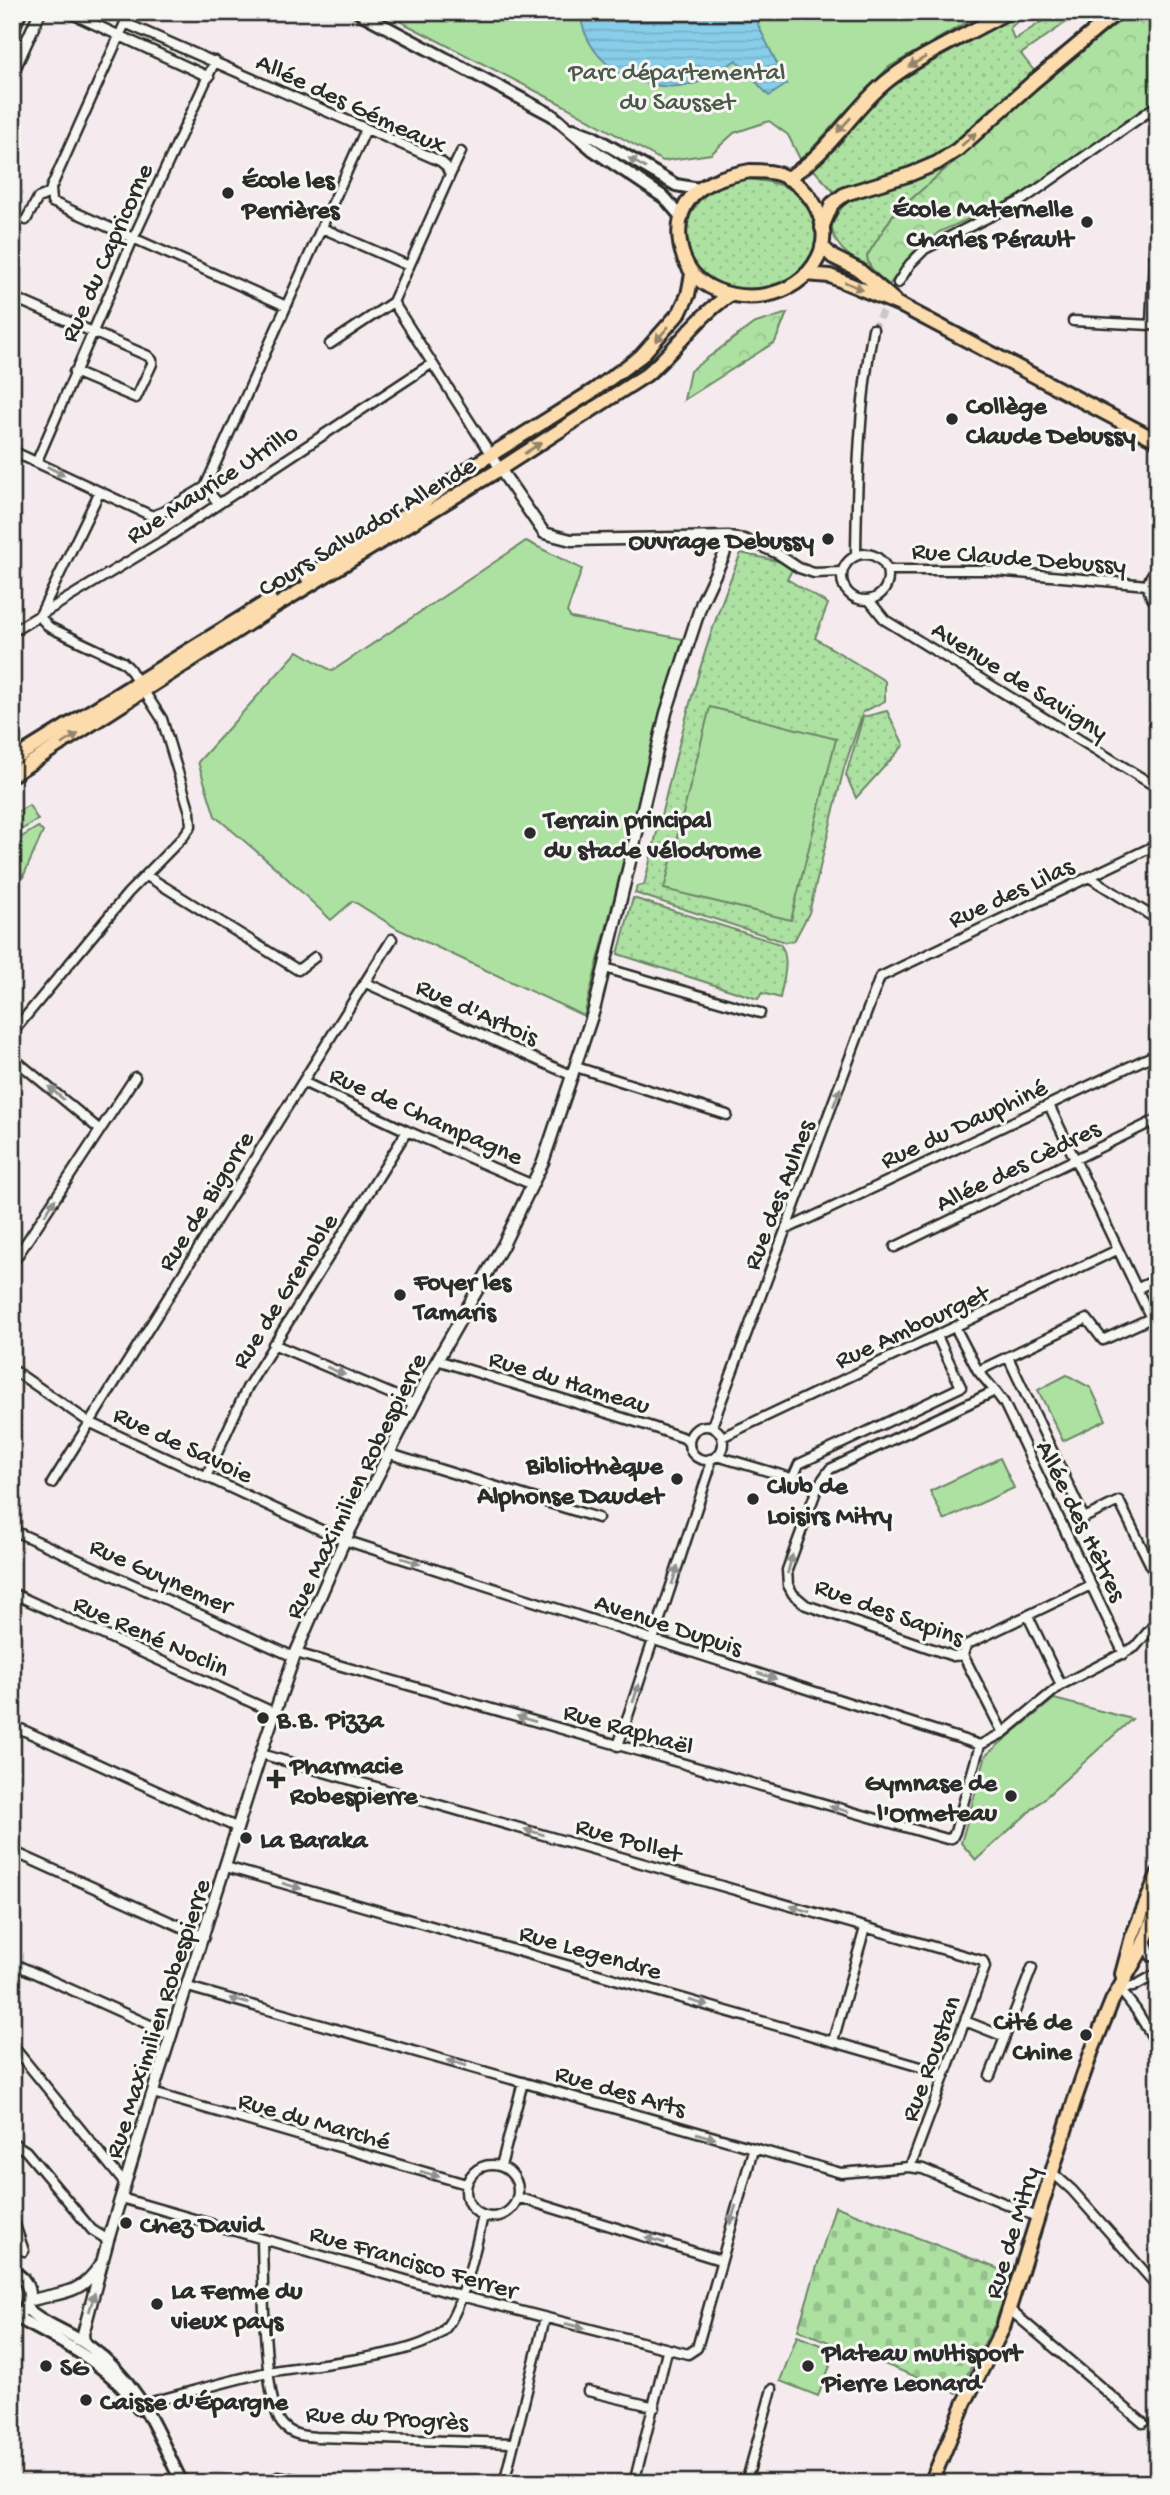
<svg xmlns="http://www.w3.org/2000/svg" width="1170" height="2495" font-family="'Gochi Hand',sans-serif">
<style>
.grass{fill:url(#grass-dots);stroke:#6c8666;stroke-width:2}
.forest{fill:url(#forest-crowns);stroke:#6c8666;stroke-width:2}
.cemetery{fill:url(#cemetery-stones);stroke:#6c8666;stroke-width:2}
.park{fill:#ade1a2;stroke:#6c8666;stroke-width:2}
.water{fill:url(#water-rules);stroke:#638d9e;stroke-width:2}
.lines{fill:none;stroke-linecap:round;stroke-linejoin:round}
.minor-tunnel{stroke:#cdc5c8;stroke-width:8;stroke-dasharray:8 4;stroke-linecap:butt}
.minor-casing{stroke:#2b2b2b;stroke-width:13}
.tertiary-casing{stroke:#2b2b2b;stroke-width:15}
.secondary-casing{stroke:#2b2b2b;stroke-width:16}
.primary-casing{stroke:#2b2b2b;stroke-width:18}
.trunk-casing{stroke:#2b2b2b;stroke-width:18}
.minor{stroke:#f6f6f2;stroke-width:8}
.tertiary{stroke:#f6f6f2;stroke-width:10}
.secondary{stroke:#f6f6f2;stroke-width:10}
.primary{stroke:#fcdcac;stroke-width:12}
.trunk{stroke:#fcdcac;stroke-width:12}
.oneway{fill:#94846c}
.oneway2{fill:#90908e}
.poi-dot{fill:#2b2b2b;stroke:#f6f6f2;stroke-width:2.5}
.labels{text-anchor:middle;stroke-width:6;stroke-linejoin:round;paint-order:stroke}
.park-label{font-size:26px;fill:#4c5849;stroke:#f6f6f2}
.street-label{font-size:26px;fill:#2b2b2b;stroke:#f6f6f2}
.poi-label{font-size:26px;font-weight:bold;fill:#2b2b2b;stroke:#f6f6f2;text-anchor:start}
</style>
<defs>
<pattern id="grass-dots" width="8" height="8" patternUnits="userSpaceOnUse" patternTransform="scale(1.75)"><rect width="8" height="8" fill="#ade1a2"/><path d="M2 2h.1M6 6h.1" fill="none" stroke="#95c18c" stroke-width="1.8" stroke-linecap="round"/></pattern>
<pattern id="forest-crowns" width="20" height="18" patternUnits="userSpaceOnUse" patternTransform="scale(1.75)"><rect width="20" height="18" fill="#ade1a2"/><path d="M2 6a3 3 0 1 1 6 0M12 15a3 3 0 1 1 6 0" fill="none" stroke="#95c18c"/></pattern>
<pattern id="cemetery-stones" width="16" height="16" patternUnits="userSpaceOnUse" patternTransform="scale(1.75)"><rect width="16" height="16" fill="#ade1a2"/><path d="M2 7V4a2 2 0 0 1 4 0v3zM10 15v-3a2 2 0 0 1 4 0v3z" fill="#95c18c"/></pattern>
<pattern id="water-rules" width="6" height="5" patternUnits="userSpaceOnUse" patternTransform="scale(1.75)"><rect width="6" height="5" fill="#88ceea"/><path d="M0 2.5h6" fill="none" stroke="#76b1c9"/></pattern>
</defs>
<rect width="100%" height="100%" fill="#f5ebef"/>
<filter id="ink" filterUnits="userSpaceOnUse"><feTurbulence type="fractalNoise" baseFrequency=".0143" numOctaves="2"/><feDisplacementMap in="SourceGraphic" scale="14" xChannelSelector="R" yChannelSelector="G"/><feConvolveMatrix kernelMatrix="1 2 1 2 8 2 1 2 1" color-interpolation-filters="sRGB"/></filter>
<g filter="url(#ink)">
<!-- grass -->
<path class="grass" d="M1022,12h6l-18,16 4,12 42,-28h25l-60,42 14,18 -97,84 -32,14 -72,22 -21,-23 58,-65 29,-24z
M951,166l-58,49 -26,41 2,9 5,8c-18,-13 -44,-25 -42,-51l11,-16 10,-7 57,-17z
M746,179c32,3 57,7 67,42 2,8 5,17 3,26 -2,8 -9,16 -15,22 -29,28 -86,27 -108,-9 -15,-23 -4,-55 18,-70 10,-7 23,-9 35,-11z
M741,553l54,12 -8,14 41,25 -13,34 70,43v20l-22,11 -19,56 -35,145 -15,28 -9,1 -150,-49 2,-7 7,-1c28,-112 52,-225 97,-332z
M887,711l17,34 -48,53 -10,-23 17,-58z
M633,898l147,46c11,14 3,37 0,54l-18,-5 -4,6 -140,-45z"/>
<!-- forest -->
<path class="forest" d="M1131,12h27v89l-138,95 -81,36 -26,21 -24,32c-11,-9 -20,-15 -22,-29l26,-41 168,-147z
M787,313l-12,29 -91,58 6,-29 63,-47z"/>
<!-- cemetery -->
<path class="cemetery" d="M835,2206l177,68 -17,50 -38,69 -159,-63z"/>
<!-- park -->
<path class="park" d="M382,12h602l-95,55 -44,45 -44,49 -13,-26 -19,-14 -35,12 -23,21 -48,7 -100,-56z
M526,541l56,28 -15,43 4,6 112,21 -20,66 -79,311 -186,-87 -45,-28 -22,19 -55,-52 -61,-52 -17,-54 100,-111 34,20z
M710,707l126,32 -45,181 -127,-31z
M29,805l9,15 -26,15v-20z
M38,827l5,5 -20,45 -11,-18v-16z
M1067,1375l24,13 15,32 -43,21 -25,-51z
M1000,1458l14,30 -70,32 -14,-29z
M1054,1699l78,20 -156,141 -15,-17 25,-88z
M797,2336l39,15 -18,45 -38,-15z"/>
<!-- water -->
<path class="water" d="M580,12h181l-3,13 29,59 -18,12 -33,-36c-11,8 -23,17 -37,22 -52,16 -113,-13 -119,-70z"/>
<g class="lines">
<!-- minor-tunnel -->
<path class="minor-tunnel" d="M873,329l25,-46"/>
<defs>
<path id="minor" d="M68,12l141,65
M1150,110l8,11
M450,175l11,-23
M26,220l12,-22 12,-5
M1158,223l-3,7 -4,95 7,1
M322,228l87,38
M898,283l12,-19 15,-15 96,-48 137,-96
M12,297l136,59 4,4v4l-16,34 -62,-26
M393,302l107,167
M286,306l-234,-104 -1,-14 74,-165 315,138 6,5 4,9 -57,127 -63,42
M1073,321l78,4
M12,451l140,65 13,-5 40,-24
M37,461l96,-222 82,-178
M218,503l-13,-16 161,-358
M729,537l15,2 34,15 21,14 15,5 28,-1
M842 577a23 23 0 1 1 46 0a23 23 0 1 1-46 0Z
M856,555c1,-76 3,-151 17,-226
M1158,568c-13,11 -13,25 0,37
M887,570h99l161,15
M869,600l16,20 273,168
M41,613l58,-120
M12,632l152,-92 267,-176
M147,876l151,94 17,-13
M1089,877l69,43
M605,968l155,45
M366,983l207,93
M12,1033l116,-140 55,-56 8,-11 -1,-14 -28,-93 -33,-51 -6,-6 -74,-35 -10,-11
M12,1057l88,73
M576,1067l151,48
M303,1082l104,49 126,54
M1049,1105l109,228
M787,1229l371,-176
M895,1247l263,-128
M12,1264l123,-187
M1136,1289l22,-10
M955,1327l23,44 17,20
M273,1344l142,60
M1008,1357l76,161 35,-17 39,79
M437,1360l212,66 35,12 5,5
M12,1369l77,53 249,116 642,207
M978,1371l109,-52 16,21 48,-22
M712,1426l168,-449 278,-133
M689 1443a17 17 0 1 1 34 0a17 17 0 1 1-34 0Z
M722,1437l395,-187
M390,1454l208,64
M717,1456l101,30
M206,1477l41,-89 160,-257
M792,1480l7,-16 162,-77 -24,-51
M52,1483l340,-544
M12,1530l282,127
M12,1593l263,120
M1028,1616l33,69
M296,1653l651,186 5,-1 3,-6 25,-87
M963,1655l-10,1 -147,-51 -13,-11 -5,-9 -1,-15 31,-84 12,-17 165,-78 9,12 120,251
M963,1655l3,-10 125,-60
M963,1655l40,78
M12,1725l226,103
M980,1745l23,-12 58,-48 74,-38 23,-27
M618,1746l91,-275 1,-12
M261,1754l722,207 2,6 -72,193 -4,7
M12,1851l192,86
M226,1867l719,207
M1146,1940l5,16 7,2
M12,1963l160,72
M188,1987l653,186 68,-6 14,2 116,49
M1119,1988l17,22 22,36
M1119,1988l14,-1 25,-14
M965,2021l40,16 -15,39
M1005,2037l27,-69
M833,2041l32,-113
M12,2045l113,139
M153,2093l313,91
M12,2142l14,9 66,79 16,10
M466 2191a26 26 0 1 1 52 0a26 26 0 1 1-52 0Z
M501,2166l22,-84
M1053,2173l19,17 86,97
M517,2197l203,63
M121,2198l340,98 227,58 9,-6 56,-198
M12,2216l12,35
M262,2239c1,35 1,162 20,185 9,11 21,12 34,13l197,6
M1010,2310l133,113
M588,2391l67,16
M139,2405c43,-10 86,-24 129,-33 41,-8 148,-14 175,-41 20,-20 33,-86 40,-115
M278,2476l38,7
M504,2483l41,-165
M634,2483l33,-132
M746,2483l26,-94
M1038,2483l1,-3"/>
<path id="tertiary" d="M12,32l9,-20
M12,74l28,-62
M29,2301c32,-10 50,-4 71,-36
M84,2342l-1,-8 25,-94 41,-136 116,-363 29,-84 47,-109 90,-177 72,-126 40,-83 51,-152 72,-297 36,-111 22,-47 5,-18 -158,3 -27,-7 -44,-64"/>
<path id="secondary" d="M358,12l194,103 40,34 73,49 17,20
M573,129l19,7 84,49 23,4
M12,2271c17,8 22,25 11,40
M26,2308c19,18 43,23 64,39 51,37 65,82 92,136
M16,2317c44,24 95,47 122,91"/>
<path id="primary" d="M750,171c10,0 21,0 31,4 31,12 53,52 37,83 -21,42 -81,49 -116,24 -25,-18 -31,-62 -10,-86 15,-16 37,-21 58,-25z
M822,246l11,11 26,13 35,30
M806,274l24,2 70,29 258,136
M307,577l87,-54 79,-57 120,-75 48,-35 39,-44 8,-17 4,-21
M12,760l258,-160
M12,775l265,-170 223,-136 146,-94c29,-24 51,-58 82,-79
M1122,1974l10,-37 26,-63
M931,2483l34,-81 38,-74 71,-226 17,-49 21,-52 27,-47 19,-46"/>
<path id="trunk" d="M787,178c42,-23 66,-71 104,-100 35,-26 78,-44 116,-66
M822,228l10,-24 13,-10 66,-20 26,-11 20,-13 75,-67 85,-71"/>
</defs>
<!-- minor casing -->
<use href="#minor" class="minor-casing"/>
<!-- tertiary casing -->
<use href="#tertiary" class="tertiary-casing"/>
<!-- secondary casing -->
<use href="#secondary" class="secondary-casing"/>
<!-- primary casing -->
<use href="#primary" class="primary-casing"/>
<!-- trunk casing -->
<use href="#trunk" class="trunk-casing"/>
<!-- minor -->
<use href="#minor" class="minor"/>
<!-- tertiary -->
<use href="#tertiary" class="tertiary"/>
<!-- secondary -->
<use href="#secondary" class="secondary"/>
<!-- primary -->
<use href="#primary" class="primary"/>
<!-- trunk -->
<use href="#trunk" class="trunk"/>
</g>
<!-- one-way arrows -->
<defs><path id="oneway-solid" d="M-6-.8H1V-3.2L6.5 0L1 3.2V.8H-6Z" transform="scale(1.75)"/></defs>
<g class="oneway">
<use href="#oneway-solid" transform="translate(917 62) rotate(150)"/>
<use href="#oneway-solid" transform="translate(844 125) rotate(132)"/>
<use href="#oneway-solid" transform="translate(969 139) rotate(-42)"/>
<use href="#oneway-solid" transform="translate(854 286) rotate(24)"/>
<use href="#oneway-solid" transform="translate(662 334) rotate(131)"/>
<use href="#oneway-solid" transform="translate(533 448) rotate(-33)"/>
<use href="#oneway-solid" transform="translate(70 739) rotate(-32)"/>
</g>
<g class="oneway2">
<use href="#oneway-solid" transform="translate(637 163) rotate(-149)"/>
<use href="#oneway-solid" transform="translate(56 471) rotate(27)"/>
<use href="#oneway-solid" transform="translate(56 1093) rotate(-140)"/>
<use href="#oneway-solid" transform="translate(837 1097) rotate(-69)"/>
<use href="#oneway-solid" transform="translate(50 1207) rotate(-57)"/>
<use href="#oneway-solid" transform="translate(336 1371) rotate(23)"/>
<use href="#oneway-solid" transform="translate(411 1561) rotate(18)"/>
<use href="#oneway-solid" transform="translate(790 1564) rotate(-75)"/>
<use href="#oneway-solid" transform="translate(675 1575) rotate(-72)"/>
<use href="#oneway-solid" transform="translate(767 1676) rotate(18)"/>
<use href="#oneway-solid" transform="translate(636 1693) rotate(-72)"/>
<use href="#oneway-solid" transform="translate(526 1719) rotate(-164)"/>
<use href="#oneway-solid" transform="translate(839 1809) rotate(-164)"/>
<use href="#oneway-solid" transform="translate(534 1832) rotate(-164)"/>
<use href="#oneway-solid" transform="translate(292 1886) rotate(16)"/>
<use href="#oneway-solid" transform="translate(800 1909) rotate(-164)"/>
<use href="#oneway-solid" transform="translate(239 2001) rotate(-164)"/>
<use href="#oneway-solid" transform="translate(699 2003) rotate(16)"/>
<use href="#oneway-solid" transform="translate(457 2063) rotate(-164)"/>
<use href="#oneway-solid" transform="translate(706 2136) rotate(16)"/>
<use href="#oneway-solid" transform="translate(430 2174) rotate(16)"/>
<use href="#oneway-solid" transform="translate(733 2215) rotate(107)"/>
<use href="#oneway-solid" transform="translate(655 2240) rotate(-163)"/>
<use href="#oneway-solid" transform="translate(92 2302) rotate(-74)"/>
<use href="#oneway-solid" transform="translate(575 2326) rotate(15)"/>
</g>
</g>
<!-- markers -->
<g class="poi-dot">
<circle cx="228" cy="193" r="7"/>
<circle cx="1087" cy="222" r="7"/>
<circle cx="952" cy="419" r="7"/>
<circle cx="828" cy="539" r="7"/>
<circle cx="530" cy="833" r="7"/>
<circle cx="400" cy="1295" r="7"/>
<circle cx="677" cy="1479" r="7"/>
<circle cx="753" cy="1499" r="7"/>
<circle cx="263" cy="1718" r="7"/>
<path d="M272.5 1768.5h7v7h7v7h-7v7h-7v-7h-7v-7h7z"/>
<circle cx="1011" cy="1796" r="7"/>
<circle cx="246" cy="1838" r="7"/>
<circle cx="1086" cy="2035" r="7"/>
<circle cx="126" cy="2223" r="7"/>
<circle cx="157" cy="2304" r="7"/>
<circle cx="46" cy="2366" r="7"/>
<circle cx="808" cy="2366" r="7"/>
<circle cx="86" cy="2400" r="7"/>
</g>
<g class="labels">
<!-- park labels -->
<g class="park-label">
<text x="677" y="79">Parc départemental<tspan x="677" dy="30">du Sausset</tspan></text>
</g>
<!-- street labels -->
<g class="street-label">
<text transform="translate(352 102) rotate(25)" y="9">Allée des Gémeaux</text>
<text transform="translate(105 252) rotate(-66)" y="9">Rue du Capricorne</text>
<text transform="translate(211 482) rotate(-33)" y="9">Rue Maurice Utrillo</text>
<text transform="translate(366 525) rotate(-31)" y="9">Cours Salvador Allende</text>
<text transform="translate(1019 556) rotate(4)" y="9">Rue Claude Debussy</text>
<text transform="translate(1021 679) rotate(32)" y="9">Avenue de Savigny</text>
<text transform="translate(1010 891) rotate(-25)" y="9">Rue des Lilas</text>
<text transform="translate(478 1010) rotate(24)" y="9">Rue d'Artois</text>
<text transform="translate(427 1114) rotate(24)" y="9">Rue de Champagne</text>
<text transform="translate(963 1122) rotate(-25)" y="9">Rue du Dauphiné</text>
<text transform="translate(1017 1164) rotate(-26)" y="9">Allée des Cèdres</text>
<text transform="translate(777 1194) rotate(-69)" y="9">Rue des Aulnes</text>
<text transform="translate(204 1200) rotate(-58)" y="9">Rue de Bigorre</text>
<text transform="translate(283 1290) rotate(-58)" y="9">Rue de Grenoble</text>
<text transform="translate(911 1325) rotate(-25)" y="9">Rue Ambourget</text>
<text transform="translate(570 1380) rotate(17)" y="9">Rue du Hameau</text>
<text transform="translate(184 1443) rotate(25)" y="9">Rue de Savoie</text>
<text transform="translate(354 1485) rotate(-64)" y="9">Rue Maximilien Robespierre</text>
<text transform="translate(1083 1520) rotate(64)" y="9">Allée des Hêtres</text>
<text transform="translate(162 1574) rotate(24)" y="9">Rue Guynemer</text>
<text transform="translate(890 1610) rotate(20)" y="9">Rue des Sapins</text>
<text transform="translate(669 1623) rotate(18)" y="9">Avenue Dupuis</text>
<text transform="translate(152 1634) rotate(24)" y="9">Rue René Noclin</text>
<text transform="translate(629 1727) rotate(16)" y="9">Rue Raphaël</text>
<text transform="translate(629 1838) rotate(16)" y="9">Rue Pollet</text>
<text transform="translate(591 1950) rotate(16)" y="9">Rue Legendre</text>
<text transform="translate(156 2018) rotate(-72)" y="9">Rue Maximilien Robespierre</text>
<text transform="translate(929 2058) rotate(-70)" y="9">Rue Roustan</text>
<text transform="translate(621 2089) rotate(16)" y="9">Rue des Arts</text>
<text transform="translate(315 2119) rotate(16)" y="9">Rue du Marché</text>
<text transform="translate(1010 2232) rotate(-73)" y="9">Rue de Mitry</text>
<text transform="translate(414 2260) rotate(16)" y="9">Rue Francisco Ferrer</text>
<text transform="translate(387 2416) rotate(3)" y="9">Rue du Progrès</text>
</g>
<!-- poi labels -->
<g class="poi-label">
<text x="242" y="187">École les<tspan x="242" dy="30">Perrières</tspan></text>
<text x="1073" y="216" text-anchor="end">École Maternelle<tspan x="1073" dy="30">Charles Pérault</tspan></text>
<text x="966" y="413">Collège<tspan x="966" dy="30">Claude Debussy</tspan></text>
<text x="814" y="548" text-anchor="end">Ouvrage Debussy</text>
<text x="544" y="827">Terrain principal<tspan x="544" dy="30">du stade vélodrome</tspan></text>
<text x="414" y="1289">Foyer les<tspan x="414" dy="30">Tamaris</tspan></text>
<text x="663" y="1473" text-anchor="end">Bibliothèque<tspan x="663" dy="30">Alphonse Daudet</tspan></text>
<text x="767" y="1493">Club de<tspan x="767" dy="30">Loisirs Mitry</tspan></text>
<text x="277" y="1727">B.B. Pizza</text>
<text x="290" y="1773">Pharmacie<tspan x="290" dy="30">Robespierre</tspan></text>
<text x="997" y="1790" text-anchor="end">Gymnase de<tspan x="997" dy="30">l'Ormeteau</tspan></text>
<text x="260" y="1847">La Baraka</text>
<text x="1072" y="2029" text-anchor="end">Cité de<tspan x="1072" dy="30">Chine</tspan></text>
<text x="140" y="2232">Chez David</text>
<text x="171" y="2298">La Ferme du<tspan x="171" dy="30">vieux pays</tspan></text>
<text x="822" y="2360">Plateau multisport<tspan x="822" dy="30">Pierre Leonard</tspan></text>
<text x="60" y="2375">SG</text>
<text x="100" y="2409">Caisse d'Épargne</text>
</g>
</g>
<!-- margin -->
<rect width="1170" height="2495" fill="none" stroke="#f6f6f2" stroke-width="42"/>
<rect x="21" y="21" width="1128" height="2453" fill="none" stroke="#2b2b2b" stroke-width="2.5" filter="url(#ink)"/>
</svg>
